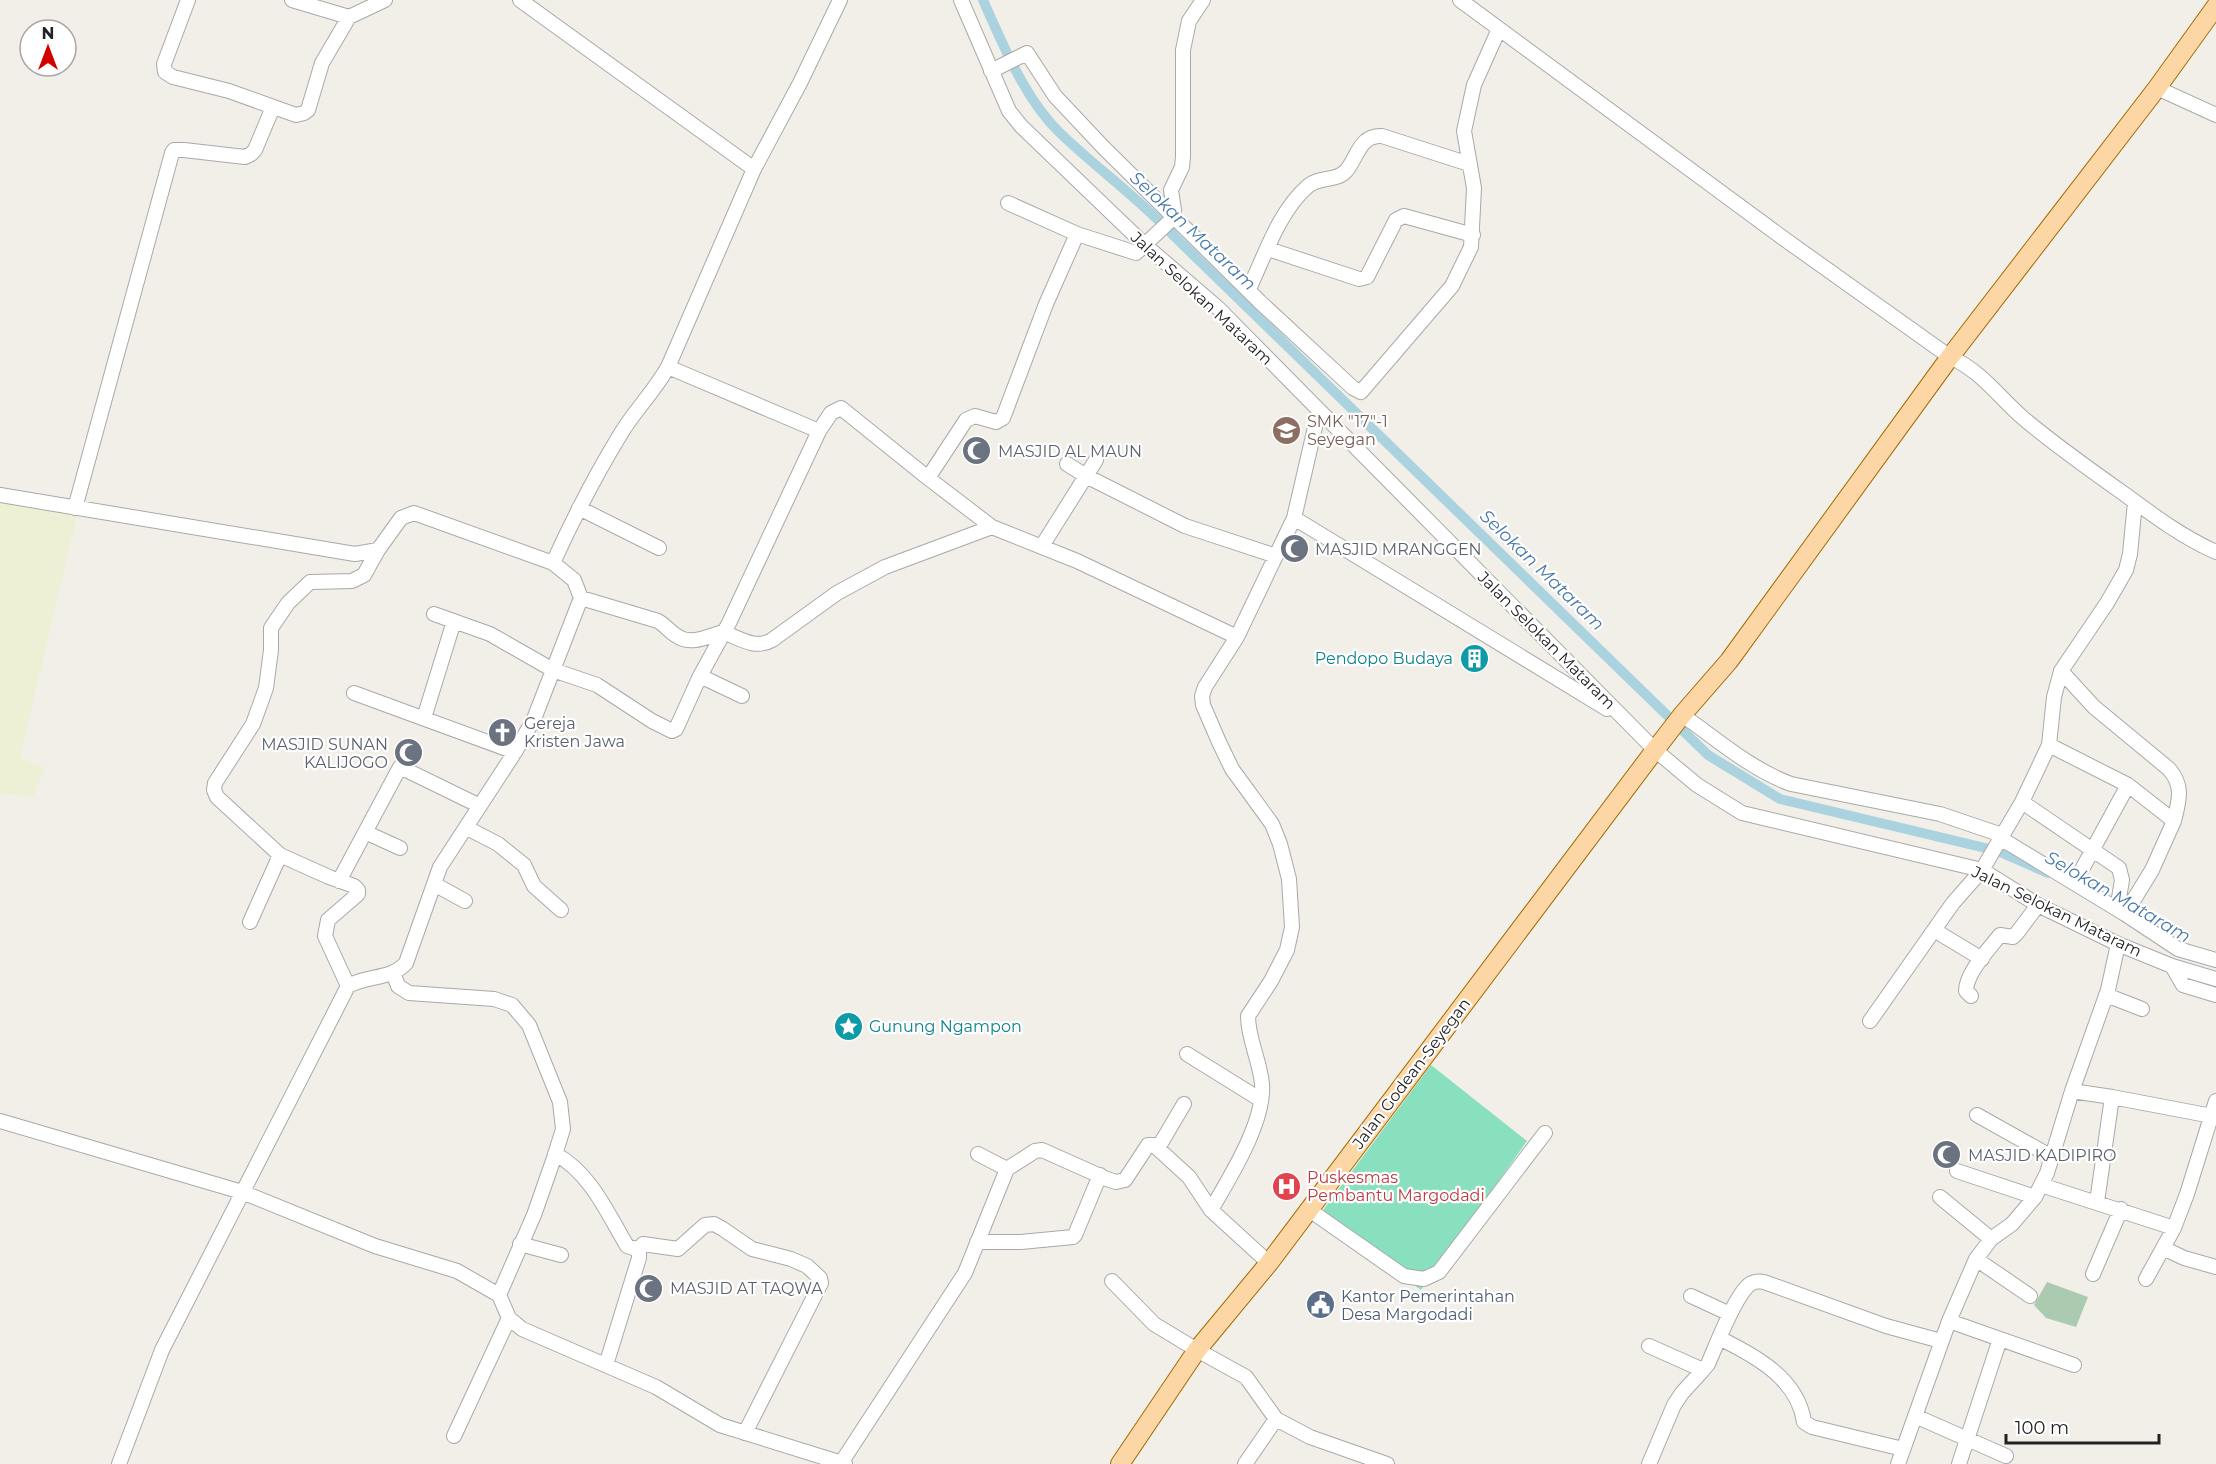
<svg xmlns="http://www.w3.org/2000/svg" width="2216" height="1464" font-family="Montserrat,sans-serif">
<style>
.farmland{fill:#eef0d5}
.cemetery{fill:#aacbaf}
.pitch{fill:#88e0be}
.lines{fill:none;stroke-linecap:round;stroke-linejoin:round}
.canal{stroke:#aad3df;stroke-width:10}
.minor-casing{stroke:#a9a9a9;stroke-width:16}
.major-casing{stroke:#a06b00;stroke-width:20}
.minor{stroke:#fff;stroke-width:14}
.major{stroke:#fcd6a4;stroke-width:18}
.labels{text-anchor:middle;stroke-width:4.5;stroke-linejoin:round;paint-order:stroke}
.street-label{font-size:16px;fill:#222;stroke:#fff}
.education-label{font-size:16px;fill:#785e54;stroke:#fff;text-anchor:start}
.worship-label{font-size:16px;fill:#5b616d;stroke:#fff;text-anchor:start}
.culture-label{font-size:16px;fill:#0d838f;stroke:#fff;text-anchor:end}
.health-label{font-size:16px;fill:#be3a42;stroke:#fff;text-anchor:start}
.service-label{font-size:16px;fill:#4e5e75;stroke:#fff;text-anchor:start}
.water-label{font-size:18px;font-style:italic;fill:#4a7aab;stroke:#fff}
</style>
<rect width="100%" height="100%" fill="#f2efe9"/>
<!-- farmland -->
<path class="farmland" d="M0,501l77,14 -57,243 25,10 -12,28 -33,-2z"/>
<!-- cemetery -->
<path class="cemetery" d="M2047,1282l41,15 -12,30 -30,-9 -12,-13z"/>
<!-- pitch -->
<path class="pitch" d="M1431,1065l96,76 -106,149 -103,-73z"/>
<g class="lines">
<!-- canal -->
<path class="canal" d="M983,0c19,43 42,99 76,132 37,36 80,66 116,105l533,518 72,44 218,52 50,22"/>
<defs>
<path id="minor" d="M188,0l-24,64 1,8 8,5 56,14 67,24 8,-2 4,-3 14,-47 27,-46
M292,0l57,17 36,-17
M520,0l234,169
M961,0l48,111 12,15 125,120 72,62 437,442 42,35 45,28 240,57 56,35 80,39 54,22 44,13
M1203,0l-14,21 -6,29v107l-1,10 -11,23 3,20 -2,9 -36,34 -59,-19 -31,70 -43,114 -7,4 -21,-6 -9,4 -38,58 64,49 85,34 160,76 57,-119 25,-108
M1460,0l323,238 167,119c31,14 48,39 73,61 32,27 66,51 100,75 30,22 59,44 93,59
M991,71l36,-18 28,43 48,51 157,155 93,86 8,4 91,-106 19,-39 3,-59 -10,-57 10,-46 25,-56
M2157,88l59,27
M1008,203l69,31
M1268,249l91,30 8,-2 29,-57 8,-4 69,19
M1249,289c16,-34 30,-78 59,-103 11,-10 28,-4 38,-15 12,-14 13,-36 36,-35l87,28
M668,367l151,64 12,-18 10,-5 87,70
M1067,464l19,12 99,50 91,30
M0,495l355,59 23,-4 23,-32 13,-5 139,50
M75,508l97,-355 2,-3h10l61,7 6,-3 4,-4 18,-43
M579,508l80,40
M1294,518l313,191
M1042,546l54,-86
M581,598l77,23c7,4 12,11 19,15 14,10 32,0 46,-4 16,6 32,18 49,8l65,-47 48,-26 107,-40
M434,614l56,20 63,36 44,15 55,36 20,10 4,-2 24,-53
M354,693l161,59
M742,696l-42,-20 29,-53 90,-192
M1682,715c35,24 68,54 109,69l149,30 62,21
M424,718l30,-97
M2049,745l79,40 46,36c5,-20 10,-35 -5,-52l-75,-62 -33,-36
M2022,802l97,66 3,12 -4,24 7,10 53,35 38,11
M467,828l31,16 26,21 10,21 27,24
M365,832l35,16
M2000,838l125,76 27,-44 22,-49
M339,881l61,-114 80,39
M2075,882l53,-97
M434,884l31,17
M250,922l30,-67
M1934,930l48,29
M2172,966l11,19 33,10
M393,972l5,14 11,7 85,6 18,6 17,20 31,77 3,27 -9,29 -20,57 -35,80
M348,986l-23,-50 3,-16 30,-26v-4l-4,-4 -25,-9 -49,-22 -63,-58 -3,-7 1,-7 38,-59 13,-36 5,-38v-22l17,-25 22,-21 42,-1 12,-6 14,-25
M2106,995l36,14
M1971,996l-5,-5c0,-18 23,-42 34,-56l13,2 4,-4 21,-28
M1870,1021l83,-118 29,-33 40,-68 27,-57 5,-48 7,-26 46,-68 19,-33 4,-16 5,-52
M1187,1054l74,46
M2072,1091l40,6 100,19
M1977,1115l75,42
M0,1121l242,71 133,54 82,25 42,24 10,23 13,11 134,58 64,38 125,39
M1158,1148l26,-44
M555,1154c35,18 53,60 72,92l12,4
M978,1154l29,15
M1957,1171l78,26
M2041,1185l133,43 13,-34 29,-93
M1940,1197l51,42
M2097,1202l15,-105
M1308,1209l96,67 20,3 15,-7 106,-139
M1211,1210c19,-33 54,-88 51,-126 -2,-23 -14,-45 -14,-68l23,-35 16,-31 5,-23 -3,-48 -9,-35 -8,-20 -40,-55 -13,-27 -16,-37 -1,-9 3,-9 32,-50
M977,1242h44l52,-5 2,-2 25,-60
M520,1244l41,11
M2163,1248l21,10 32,9
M1976,1259l54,37
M2093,1274l28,-65
M2146,1279l28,-51
M1112,1281l42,43 43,26 49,27 30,42 34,18 77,27
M1691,1296l39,18
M1949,1321l125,44
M1719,1338c37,18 79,41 85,84l8,5 91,22
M1649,1346l54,24 5,-6c8,-18 27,-69 42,-80 5,-3 9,-3 14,-2l122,44 55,15
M606,1365l33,-107v-8l4,-6 35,5 27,-24 9,-1 9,5 29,20 39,10 16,7 13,12 1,5 -76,150
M1915,1416l91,40
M454,1436l55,-118
M841,1463l124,-190 42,-104 28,-18 7,-1 65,29 9,3 9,-2 23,-35h6l35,32 22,33 58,53
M119,1464l43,-114 186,-364c18,-11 43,-6 58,-23l34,-96 75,-115 19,-33 47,-121 -7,-18 -21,-17c20,-44 42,-87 67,-128 14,-24 34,-43 48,-68l86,-198 46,-86 40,-83
M1245,1464l31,-45
M1649,1464l25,-59 8,-12 21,-23
M1898,1464l51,-143 27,-62 15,-20 21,-15 23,-27 12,-24 25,-82 36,-101 10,-46
M1959,1464l41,-125"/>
<path id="major" d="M1120,1464l77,-114 72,-87 386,-513 27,-35 47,-54 221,-304 207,-269 59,-82"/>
</defs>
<!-- minor casing -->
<use href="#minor" class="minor-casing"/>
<!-- major casing -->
<use href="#major" class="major-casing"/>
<!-- minor -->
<use href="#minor" class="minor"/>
<!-- major -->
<use href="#major" class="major"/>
</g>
<!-- icons -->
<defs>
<symbol id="school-disc" viewBox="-11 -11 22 22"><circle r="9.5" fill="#8d6e63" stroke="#fff"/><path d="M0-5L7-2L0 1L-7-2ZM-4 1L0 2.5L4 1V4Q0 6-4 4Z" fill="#fff"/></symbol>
<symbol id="mosque-disc" viewBox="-11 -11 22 22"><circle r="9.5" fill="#6b7280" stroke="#fff"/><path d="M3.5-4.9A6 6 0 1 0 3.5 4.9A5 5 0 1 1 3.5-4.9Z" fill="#fff"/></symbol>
<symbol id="building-disc" viewBox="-11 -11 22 22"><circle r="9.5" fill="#0f9aa8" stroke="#fff"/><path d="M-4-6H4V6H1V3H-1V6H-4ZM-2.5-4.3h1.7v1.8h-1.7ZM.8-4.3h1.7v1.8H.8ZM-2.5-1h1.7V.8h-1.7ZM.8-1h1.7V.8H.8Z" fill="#fff"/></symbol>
<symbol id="church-disc" viewBox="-11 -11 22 22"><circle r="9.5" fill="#6b7280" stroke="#fff"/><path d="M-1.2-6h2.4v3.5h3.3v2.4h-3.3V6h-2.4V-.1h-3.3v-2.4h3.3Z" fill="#fff"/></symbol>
<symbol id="sight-disc" viewBox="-11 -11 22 22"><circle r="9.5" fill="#0f9aa8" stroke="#fff"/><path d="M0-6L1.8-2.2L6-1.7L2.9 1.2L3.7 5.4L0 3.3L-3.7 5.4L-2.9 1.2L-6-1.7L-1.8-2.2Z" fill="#fff"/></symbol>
<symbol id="hospital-disc" viewBox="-11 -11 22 22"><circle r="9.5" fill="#e0444e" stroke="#fff"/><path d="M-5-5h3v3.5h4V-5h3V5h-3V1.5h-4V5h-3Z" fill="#fff"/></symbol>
<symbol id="civic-disc" viewBox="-11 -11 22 22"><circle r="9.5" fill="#5c6f8a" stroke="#fff"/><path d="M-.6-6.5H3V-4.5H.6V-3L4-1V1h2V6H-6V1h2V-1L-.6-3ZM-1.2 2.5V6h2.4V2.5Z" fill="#fff"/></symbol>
</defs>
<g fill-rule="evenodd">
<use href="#school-disc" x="1270" y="414" width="33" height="33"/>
<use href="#mosque-disc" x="960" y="434" width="33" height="33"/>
<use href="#mosque-disc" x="1278" y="532" width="33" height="33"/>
<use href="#building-disc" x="1458" y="642" width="33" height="33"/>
<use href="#church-disc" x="486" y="716" width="33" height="33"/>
<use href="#mosque-disc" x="392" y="736" width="33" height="33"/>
<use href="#sight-disc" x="832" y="1010" width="33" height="33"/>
<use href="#mosque-disc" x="1930" y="1138" width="33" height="33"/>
<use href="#hospital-disc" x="1270" y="1170" width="33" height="33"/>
<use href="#mosque-disc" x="632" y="1272" width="33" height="33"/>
<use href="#civic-disc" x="1304" y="1288" width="33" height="33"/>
</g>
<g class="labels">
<!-- street labels -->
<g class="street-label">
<text transform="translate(1202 298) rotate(43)" y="6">Jalan Selokan Mataram</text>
<text transform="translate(1547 640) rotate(45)" y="6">Jalan Selokan Mataram</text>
<text transform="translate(2057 911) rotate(26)" y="6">Jalan Selokan Mataram</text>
<text transform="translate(1411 1073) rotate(-53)" y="6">Jalan Godean-Seyegan</text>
</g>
<!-- education labels -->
<g class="education-label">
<text x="1307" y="427">SMK "17"-1<tspan x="1307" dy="18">Seyegan</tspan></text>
</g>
<!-- worship labels -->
<g class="worship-label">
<text x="998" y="457">MASJID AL MAUN</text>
<text x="1315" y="555">MASJID MRANGGEN</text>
<text x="524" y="729">Gereja<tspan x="524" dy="18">Kristen Jawa</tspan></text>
<text x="388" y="750" text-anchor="end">MASJID SUNAN<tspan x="388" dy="18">KALIJOGO</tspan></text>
<text x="1968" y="1161">MASJID KADIPIRO</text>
<text x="670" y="1294">MASJID AT TAQWA</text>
</g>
<!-- culture labels -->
<g class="culture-label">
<text x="1453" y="664">Pendopo Budaya</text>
<text x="869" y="1032" text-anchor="start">Gunung Ngampon</text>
</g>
<!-- health labels -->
<g class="health-label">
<text x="1307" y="1183">Puskesmas<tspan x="1307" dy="18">Pembantu Margodadi</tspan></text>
</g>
<!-- service labels -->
<g class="service-label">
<text x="1341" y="1302">Kantor Pemerintahan<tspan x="1341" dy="18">Desa Margodadi</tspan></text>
</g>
<!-- water labels -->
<g class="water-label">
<text transform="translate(1193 231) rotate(43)" y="6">Selokan Mataram</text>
<text transform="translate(1542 570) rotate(44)" y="6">Selokan Mataram</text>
<text transform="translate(2118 897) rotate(30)" y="6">Selokan Mataram</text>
</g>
</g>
<!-- north arrow -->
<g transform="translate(48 48)"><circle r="28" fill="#ffffff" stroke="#a7a7a7" stroke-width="1.5"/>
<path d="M0-4.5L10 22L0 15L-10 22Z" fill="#d40000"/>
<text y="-9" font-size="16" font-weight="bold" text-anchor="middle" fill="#222222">N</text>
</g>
<!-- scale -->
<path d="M2006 1434v9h153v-9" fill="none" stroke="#222222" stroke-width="3"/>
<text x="2015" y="1434" font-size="18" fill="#222222" stroke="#ffffff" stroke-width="4.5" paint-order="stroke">100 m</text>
</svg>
